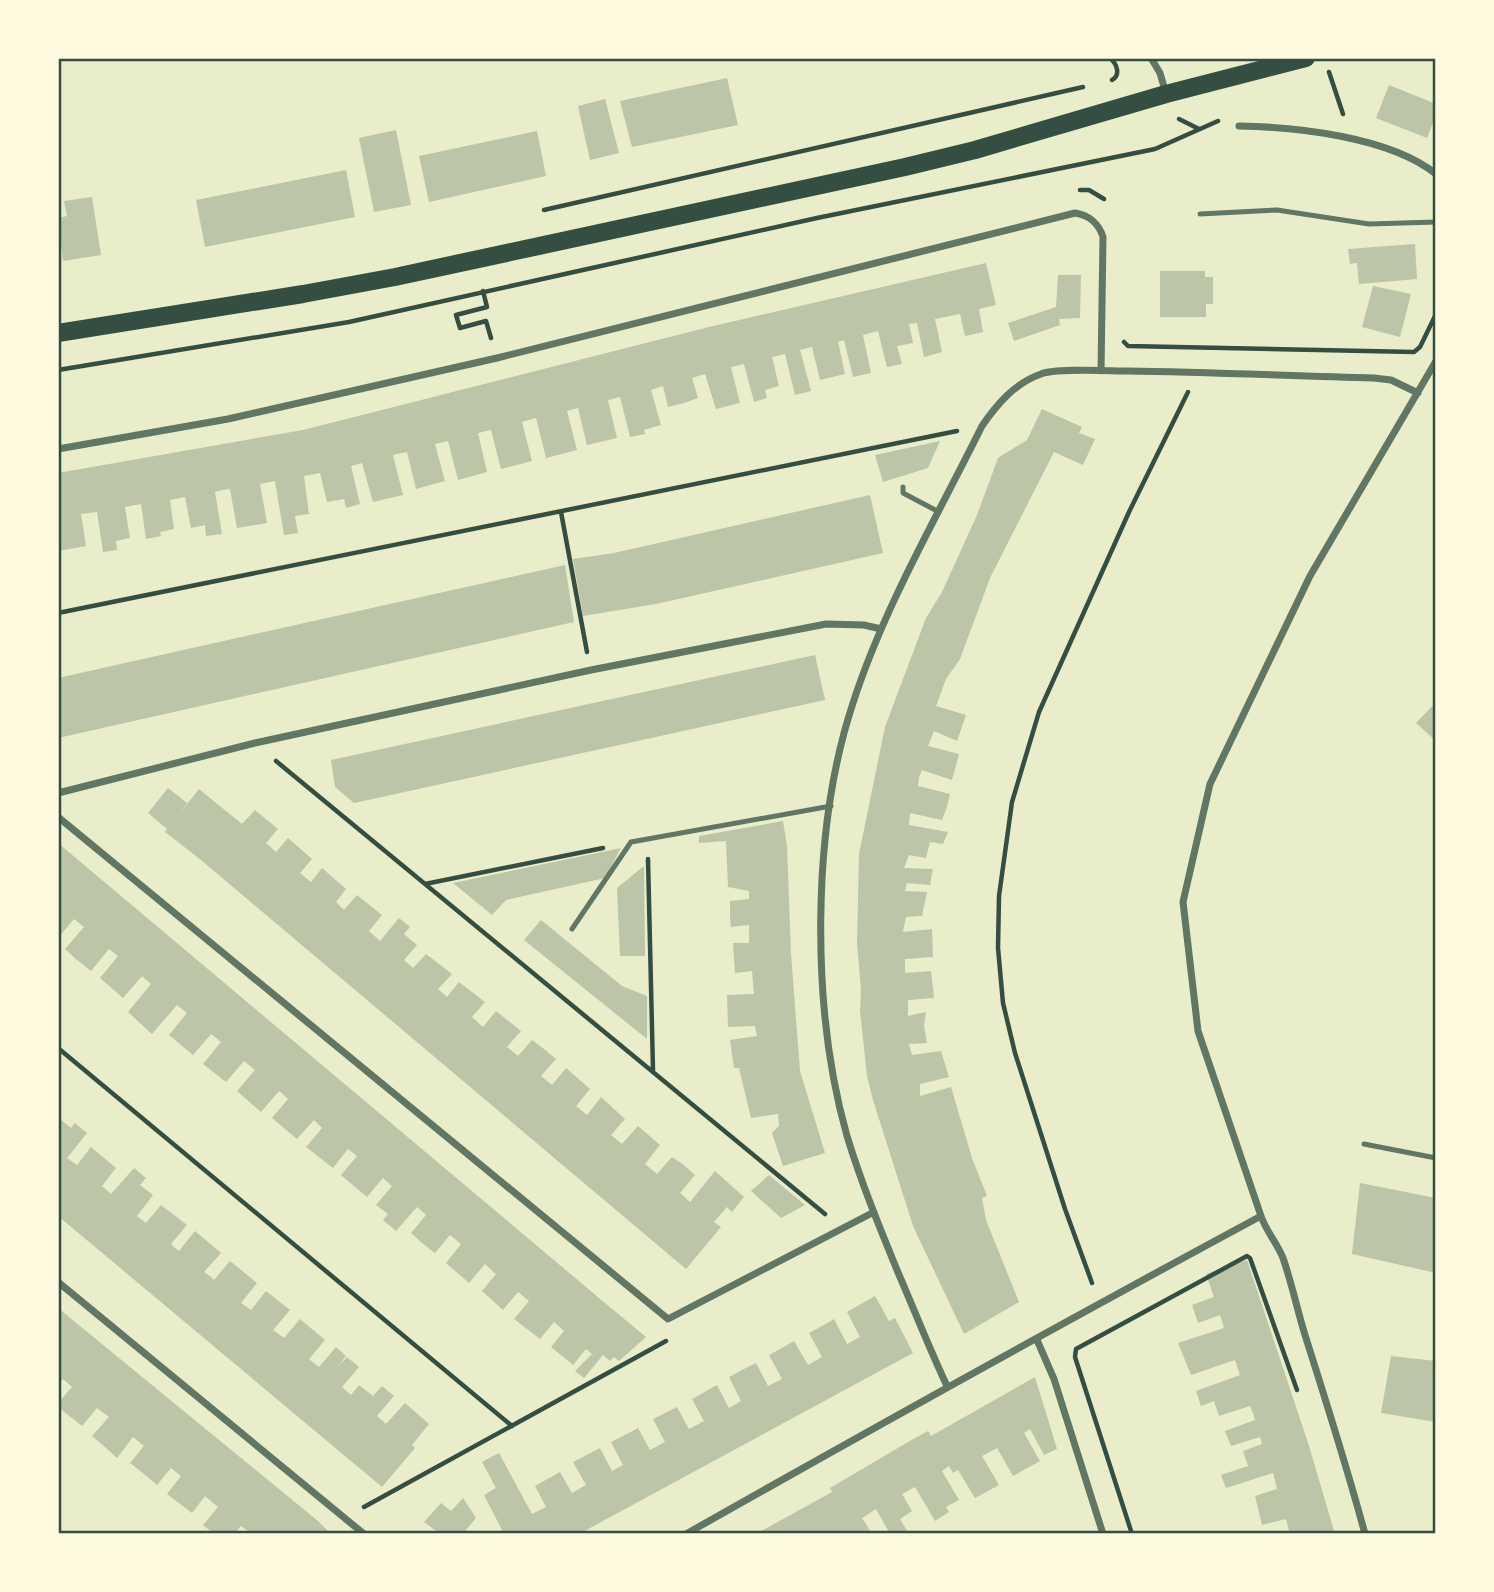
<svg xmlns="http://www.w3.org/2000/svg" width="1494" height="1592" font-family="'IBM Plex Sans',sans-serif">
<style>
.building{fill:#bcc5a7}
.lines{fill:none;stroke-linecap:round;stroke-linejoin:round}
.path{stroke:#344e41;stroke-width:4.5}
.service{stroke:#617663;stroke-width:5}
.minor{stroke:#617663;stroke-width:7}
.primary{stroke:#344e41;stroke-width:18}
.neatline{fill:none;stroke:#344e41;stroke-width:2.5}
</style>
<rect width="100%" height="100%" fill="#e9edc9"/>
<!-- building -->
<path class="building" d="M727,78l11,47 -106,22 -12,-46z
M1389,85l47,19v11l-9,23 -51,-20z
M605,99l14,54 -29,7 -12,-54z
M396,130l15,75 -37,7 -15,-74z
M537,131l9,45 -117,26 -10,-46z
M346,170l9,47 -150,30 -9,-47z
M92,197l9,58 -38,6 -5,-43 9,-2 -3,-15z
M1415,244l2,35 -58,5 -2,-21 -7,1 -2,-15z
M986,263l10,42 -17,4 4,23 -18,4 -5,-22 -25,5 7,33 -18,5 -7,-34 -8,1 4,19 -16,3 5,18 -15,3 -9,-36 -15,4 8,38 -18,4 -9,-37 -6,2 7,32 -25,6 -8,-33 -12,3 11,41 -16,4 -10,-41 -13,3 7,29 -14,4 2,8 -13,4 -10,-38 -13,3 9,36 -24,6 -11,-35 -13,4 6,20 -14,5 -16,4 -5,-21 -12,4 10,35 -17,5 1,4 -15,3 -10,-40 -12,3 9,38 -30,7 -9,-37 -11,3 10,39 -31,8 -10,-40 -14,4 10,39 -31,8 -10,-39 -13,3 9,39 -29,8 -10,-39 -13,3 10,37 -29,8 -9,-37 -14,3 10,40 -30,7 -11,-39 -11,3 9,38 -14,4 -2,-9 -17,3 -7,-29 -16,3 5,38 -14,2 3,17 -14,2 -9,-54 -15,3 7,39 -30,5 -7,-39 -8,1 -7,2 7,42 -16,2 -1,-11 -14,3 -6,-31 -15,3 4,29 -14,3 1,4 -15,3 -5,-35 -16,3 5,31 -14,3 1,9 -14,2 -6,-40 -16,2 5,32 -28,5v-78l245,-43 406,-103z
M1160,271h45v6h8v27h-7v13h-46z
M1058,275h23l-1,43 -21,1 1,6 -46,16 -6,-18 48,-16z
M1373,286l38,8 -11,43 -38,-10z
M1042,409l40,18 -3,6 16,6 -12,26 -29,-13 -64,126 -30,81 -14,20 -10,27 30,9 -9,26 -23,-10 -6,15 31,8 -7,26 -30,-10 -3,7 -1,9 32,8 -3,13 -5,13 -32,-7 -1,12 39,7 -5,12 -13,-2 -4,16 -17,-3 -5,13 29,1 -3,16 -23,-2 -2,8 22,1 -5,24 -16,1 -3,15 29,-3 1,28 -28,2v14l26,-2 3,27 -26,2v16l18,-4 -2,14 3,17 -18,1 3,11 29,-4 8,26 -29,7v12l31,-9 21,71 15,38 -5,2 4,22 33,82 -55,32 -51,-108 -40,-126 -6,-24 -7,-65 1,-22 -4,-46 2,-89 26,-127 41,-109 16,-26 35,-77 21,-57 29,-18z
M940,441l-12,27 -45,14 -8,-27z
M870,495l13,58 -227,51 -73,12 -10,-57 41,-6z
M565,565l9,57 -516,116v-60z
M815,655l10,45 -471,103 -19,-16 -4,-27z
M1436,702v39l-20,-18z
M168,788l19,15 -7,10 19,-24 43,35 13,-14 23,19 -12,14 10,9 12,-14 24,21 -12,14 11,9 11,-14 24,21 -10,13 8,8 13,-15 25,20 -13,16 11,10 19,-23 11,9 -6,7 13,11 -13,15 9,8 13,-14 26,20 -14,15 9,8 12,-15 26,20 -13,15 11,10 13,-16 25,20 -14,16 11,9 14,-16 12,9 12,10 -15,17 11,9 14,-17 24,21 -14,17 11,9 14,-18 24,22 -14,16 11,9 16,-18 22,19 -15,19 12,10 15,-17 12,8 11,10 -15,18 10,9 25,-31 29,26 -12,15 -5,-5 -13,15 7,5 -35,42 -485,-409 -36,-28 2,-3 -19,-16z
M783,821l4,25 4,108 9,117 25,82 -42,13 -11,-33 7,-7 -1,-12 -27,4 -12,-50h-5l-4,-28 27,-4 -2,-10 -27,1 -1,-32 27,-1 -2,-23 -17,2 -1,-14 -1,-16h16v-18l-18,2 -1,-11v-15l19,-2v-8l-21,-4 -2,-46 -27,2v-7z
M58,843l547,460 41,34 -27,24 -5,-4 -4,4 -7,-6 -19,23 -9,-7 17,-17 -6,-5 -13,16 -22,-18 13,-16 -10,-9 -14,17 -26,-20 15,-18 -11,-9 -15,18 -21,-19 14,-17 -11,-10 -16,19 -23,-20 15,-19 -11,-9 -15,18 -13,-10 -11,-10 15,-18 -9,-8 -21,24 -13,-11 5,-6 -12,-9 16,-19 -9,-8 -16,19 -26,-22 16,-19 -9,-7 -15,19 -27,-21 16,-19 -8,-8 -17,19 -25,-21 16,-19 -5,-5 -4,-3 -18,21 -24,-21 18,-21 -11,-9 -18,21 -23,-18 18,-22 -6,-5 -4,-3 -18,21 -24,-20 18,-22 -10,-8 -25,29 -24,-22 23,-28 -9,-8 -19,22 -23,-20 18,-22 -9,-7 -18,22 -15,-12 -11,-10 19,-22 -10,-8 -16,19z
M621,848l-16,30 -99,22 -14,15 -39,-32z
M644,866l1,90h-25l-3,-68z
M541,920l81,66 25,10v43l-123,-99z
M60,1119l11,9 4,-5 12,10 -20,25 10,7 14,-18 25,21 -14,18 9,8 23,-26 12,10 -6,7 13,10 -16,21 9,7 15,-18 26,20 -16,19 4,4 4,3 16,-20 26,22 -17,19 6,4 4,4 16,-19 27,22 -16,20 3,2 7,5 15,-19 24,19 -17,20 11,8 16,-19 25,21 -16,19 10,8 17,-20 10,9 -9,12 10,-11 12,10 -17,20 9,8 8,-10 14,11 9,-10 12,10 -17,20 9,8 19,-21 24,21 -17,21 3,3 -33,39 -324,-271v-95z
M769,1175l36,30 -24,13 -30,-27z
M1360,1183l76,15v75l-84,-19z
M1247,1260l62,186 26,88h-45l-4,-15 -24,6 -7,-29 22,-7 -4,-16 -47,15 -5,-13 27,-9 -5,-15 19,-7 -2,-7 -29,9 -6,-15 30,-11 -2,-7 -3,-7 -31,10 -5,-15 -13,5 -5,-15 44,-16 -5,-15 -44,15 -13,-32 46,-15 -4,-13 -22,8 -6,-18 22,-8 -8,-23z
M875,1296l14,25 6,-3 18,35 -334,181h-93l7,-3 2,3 7,-4 -18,-35 12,-7 -14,-26 17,-9 33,61 14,-7 -11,-21 25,-14 12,21 14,-8 -13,-23 27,-14 12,23 11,-6 -12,-23 12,-6 15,-8 12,22 15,-8 -12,-23 24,-12 12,22 15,-8 -12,-22 25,-14 12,23 12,-7 -12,-24 13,-7 14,-7 12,23 14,-7 -13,-24 13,-7 12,-7 14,24 14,-8 -13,-24 13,-7 12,-7 13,25 13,-7 -13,-25z
M58,1308l260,213 11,11 -2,2h-81l2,-3 -7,-5 -7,8h-20l-11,-9 15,-18 -13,-11 -13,17 -25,-19 14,-18 -10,-8 -14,17 -13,-11 -14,-11 14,-17 -11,-9 -16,21 -12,-11 -13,-11 17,-19 -12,-9 -15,18 -24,-19v-4l14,-16 -9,-8 -5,7z
M1391,1356l45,5v61l-55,-9z
M1035,1377l22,72 -13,6 -14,-26 -6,4 16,28 -27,15 -16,-28 -15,8 17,29 -24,13 -17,-28 -5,3 -4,-7 -7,5 17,29 -13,7 3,5 -14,9 -20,-34 -13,7 10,17 -12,8 9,15h-19l-14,-25 -14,9 10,16h-116l76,-42 -2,-4 78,-46 20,-11 3,5z
M463,1498l13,20 -10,12 5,4h-31l-16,-12 17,-19 10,8z"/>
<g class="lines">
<!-- path -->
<path class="path" d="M1110,58c7,6 11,17 2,22
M1329,72l14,42
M1179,119l20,10
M1080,190h9l15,9
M544,210l539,-123
M483,291l4,16 -31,8 4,13 26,-7 5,17
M1124,342l4,4 286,6 6,-5 16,-33
M58,370l291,-48 468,-104 338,-69 63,-28
M561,512l26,140
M58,613l899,-182
M276,761l549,453
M648,859l5,211
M425,884l178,-36
M58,1048l454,378
M1092,1283l-27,-74 -50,-156 -12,-50 -5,-55 1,-52 13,-94 27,-90 90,-200 59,-120
M364,1507l302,-166
M1132,1534l-57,-177 1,-8 171,-93 3,2 47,132"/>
<!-- service -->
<path class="service" d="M1200,214l77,-4 92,14 67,-2
M903,487v6l36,19
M572,929l59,-87 200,-36
M1364,1144l72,14"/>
<!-- minor -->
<path class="minor" d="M1151,58l9,15 6,21
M1239,126c58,1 151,11 197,48
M58,449l170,-30 269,-61 578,-145c14,2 24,11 28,24l-2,134
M58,793l197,-50 336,-73 235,-46 38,1 17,4
M58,817l610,502 206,-107
M58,1282l306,252
M1037,1340l17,39 49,155
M947,1386c-18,-38 -33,-77 -50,-116 -18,-44 -36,-88 -50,-134 -36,-127 -36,-306 6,-433 31,-96 84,-186 129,-277 15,-22 33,-43 59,-52 16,-6 67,-3 86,-3 83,1 165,5 247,7l17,2 27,13
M686,1534c191,-108 382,-214 575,-318
M1365,1534c-18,-67 -39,-133 -60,-199 -8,-26 -13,-51 -22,-77 -6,-15 -17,-27 -22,-42l-63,-185 -15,-129 27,-118 100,-208 126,-215"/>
<!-- primary -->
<path class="primary" d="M58,333l245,-39 92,-17 510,-110 70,-17 191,-56 140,-36"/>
</g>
<!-- border -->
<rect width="1494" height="1592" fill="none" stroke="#fefae0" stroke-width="119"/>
<rect x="60" y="60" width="1374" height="1472" class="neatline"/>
</svg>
